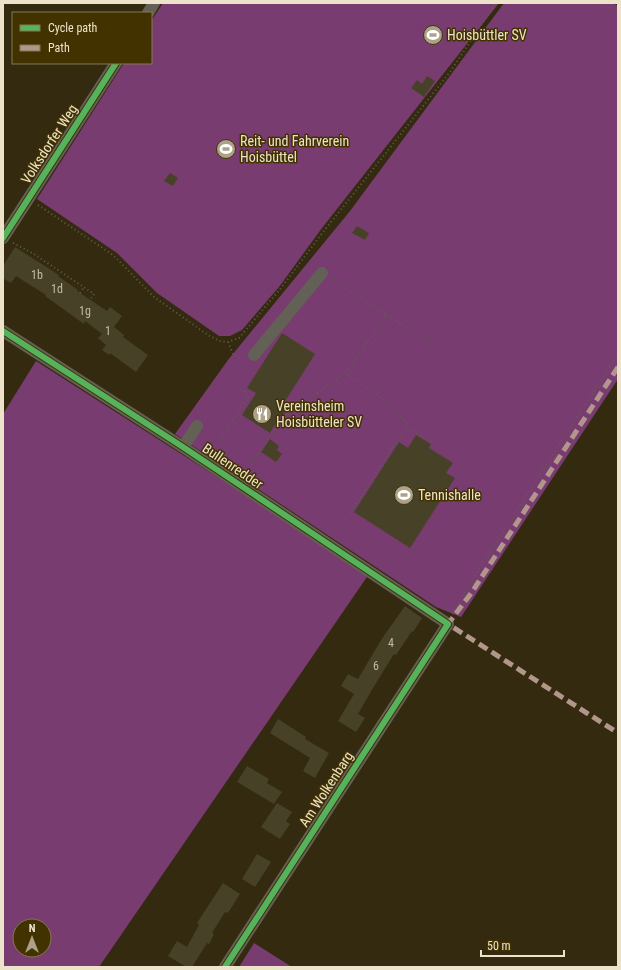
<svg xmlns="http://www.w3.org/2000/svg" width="621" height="970" font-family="'Roboto Condensed',sans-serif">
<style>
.green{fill:#783c70;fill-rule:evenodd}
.building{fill:#474227}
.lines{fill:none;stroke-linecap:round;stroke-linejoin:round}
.path{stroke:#625d50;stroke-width:2;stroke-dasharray:1 3;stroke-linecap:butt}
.minor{stroke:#636056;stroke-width:12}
.quiet{stroke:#b2968c;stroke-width:5;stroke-dasharray:10 5;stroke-linecap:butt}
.cycleway-casing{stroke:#423200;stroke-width:8}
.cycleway{stroke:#56b35d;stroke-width:6}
.labels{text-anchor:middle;stroke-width:3;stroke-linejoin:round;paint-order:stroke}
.number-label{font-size:12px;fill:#c4bba2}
.poi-label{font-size:14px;fill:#ede3cb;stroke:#423200;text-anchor:start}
.street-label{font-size:14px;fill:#ede3cb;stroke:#423200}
</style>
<rect width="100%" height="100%" fill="#332a0f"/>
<!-- green -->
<path class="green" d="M163,3h336l-177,225 -43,59 -37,43 -12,6h-11l-62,-43 -40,-40 -80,-54 87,-136h27v-42z
M504,3h109l5,3v373l-157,238 -25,-10 -261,-173 53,-74 122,-149z
M36,361l333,213 -270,393h-96v-553zM20,926h24v24h-24z
M254,943l38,24h-53z"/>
<!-- building -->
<path class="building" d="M427,76l8,5 -11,16 -13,-9 6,-8 5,4z
M170,173l8,5 -5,8 -9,-5z
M357,226l12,7 -4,7 -13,-7z
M15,247l44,28 -1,1 20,14 -1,1 30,20 3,-4 12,9 -8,11 10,8 -1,2 25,18 -12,17 -26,-19 -1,2 -7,-5 4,-5 -8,-7 4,-4 -17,-13 -1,3 -39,-28 1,-1 -30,-19 -5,7 -8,-5v-12z
M282,333l33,21 -33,52 5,3 -5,8 -2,-1 -10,17 -28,-18 14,-22 -9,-5z
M416,435l15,9 -2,4 24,15 -7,10 9,5 -45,70 -56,-36 45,-70 9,6z
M270,439l9,7 -2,4 5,4 -6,8 -15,-10z
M405,606l17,12 -9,14 -1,-1 -16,24 -2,-1 -21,34 -15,26 7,4 -9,14 -18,-11 16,-27 -13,-8 7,-12 10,5 23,-39z
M278,719l28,18 -1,2 24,14 -14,25 -12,-7 7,-13 -40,-25z
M247,766l22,13 -2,4 15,9 -8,12 -37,-22z
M277,803l15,9 -6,9 4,3 -10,15 -19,-12z
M257,854l14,8 -16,25 -13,-8z
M223,883l17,11 -12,19 -3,-1 -13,21 2,1 -5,10 -2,-1 -15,24h-6l-18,-11 9,-15 10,6 12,-22 -2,-2z"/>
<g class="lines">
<!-- path -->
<path class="path" d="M602,3l16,10
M38,205l75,50 41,42 54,38 11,6 9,1 11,-4 42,-50 39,-52 130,-164 46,-69
M13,243l21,11 60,40 -4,6
M80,293l4,-6
M386,314l51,33
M228,342l5,12 10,5
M406,427l27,16
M220,441l29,-46 -20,-12
M252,463c10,-13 19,-31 30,-43 21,-21 49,-33 70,-54l34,-52 -55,-35
M343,524l63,-97v-5l-22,-23 -39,-26
M453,614l13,-25 152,-235"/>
<!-- minor -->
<path class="minor" d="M148,13l6,-10
M3,238l113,-175
M3,331l180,116 265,177 -223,343
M254,355l68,-82
M183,447l14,-21"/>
<!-- quiet -->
<path class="quiet" d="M618,367l-146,225 -24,32 170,109"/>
<defs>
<path id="cycleway" d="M3,238l113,-175
M3,331l180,116 265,177 -223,343"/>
</defs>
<!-- cycleway casing -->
<use href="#cycleway" class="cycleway-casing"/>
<!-- cycleway -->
<use href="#cycleway" class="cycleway"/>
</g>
<!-- icons -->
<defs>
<symbol id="stadium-disc" viewBox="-11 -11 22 22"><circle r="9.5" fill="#aca289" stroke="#423200"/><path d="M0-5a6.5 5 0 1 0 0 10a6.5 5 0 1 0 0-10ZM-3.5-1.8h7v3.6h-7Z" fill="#fff"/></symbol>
<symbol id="restaurant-disc" viewBox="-11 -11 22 22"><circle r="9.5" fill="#aca289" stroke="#423200"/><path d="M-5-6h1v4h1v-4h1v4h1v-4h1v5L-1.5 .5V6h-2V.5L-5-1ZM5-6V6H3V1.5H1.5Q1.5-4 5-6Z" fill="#fff"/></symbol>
</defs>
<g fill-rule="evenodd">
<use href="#stadium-disc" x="422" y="24" width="22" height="22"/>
<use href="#stadium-disc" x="215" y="138" width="22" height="22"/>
<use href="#restaurant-disc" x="251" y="403" width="22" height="22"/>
<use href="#stadium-disc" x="393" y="484" width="22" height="22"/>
</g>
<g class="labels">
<!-- number labels -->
<g class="number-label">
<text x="37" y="279">1b</text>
<text x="57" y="293">1d</text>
<text x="85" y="315">1g</text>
<text x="108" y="335">1</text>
<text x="391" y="647">4</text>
<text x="376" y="670">6</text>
</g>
<!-- poi labels -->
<g class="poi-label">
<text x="447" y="40">Hoisbüttler SV</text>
<text x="240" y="146">Reit- und Fahrverein<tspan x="240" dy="16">Hoisbüttel</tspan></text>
<text x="276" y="411">Vereinsheim<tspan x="276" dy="16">Hoisbütteler SV</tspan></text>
<text x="418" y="500">Tennishalle</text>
</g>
<!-- street labels -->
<g class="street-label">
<text transform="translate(49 144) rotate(-57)" y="5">Volksdorfer Weg</text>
<text transform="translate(233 466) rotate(34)" y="5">Bullenredder</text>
<text transform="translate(326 789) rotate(-57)" y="5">Am Wolkenbarg</text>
</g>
</g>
<!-- border -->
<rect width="621" height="970" fill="none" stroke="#ede3cb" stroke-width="8"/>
<!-- legend -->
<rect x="12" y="12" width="140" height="52" fill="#423200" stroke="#867951"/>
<rect x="20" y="25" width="20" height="6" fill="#56b35d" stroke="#867951"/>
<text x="48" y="32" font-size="12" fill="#ede3cb">Cycle path</text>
<rect x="20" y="45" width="20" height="6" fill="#b2968c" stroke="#867951"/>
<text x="48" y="52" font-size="12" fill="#ede3cb">Path</text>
<!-- north arrow -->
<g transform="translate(32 938)"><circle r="19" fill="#423200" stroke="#867951"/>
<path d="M0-3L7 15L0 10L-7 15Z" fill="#aca289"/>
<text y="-6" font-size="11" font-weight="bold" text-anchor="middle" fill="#ede3cb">N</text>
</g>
<!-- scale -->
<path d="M481 950v6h83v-6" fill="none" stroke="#ede3cb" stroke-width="2"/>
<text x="487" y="950" font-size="12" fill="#ede3cb" stroke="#423200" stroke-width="3" paint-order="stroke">50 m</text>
</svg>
